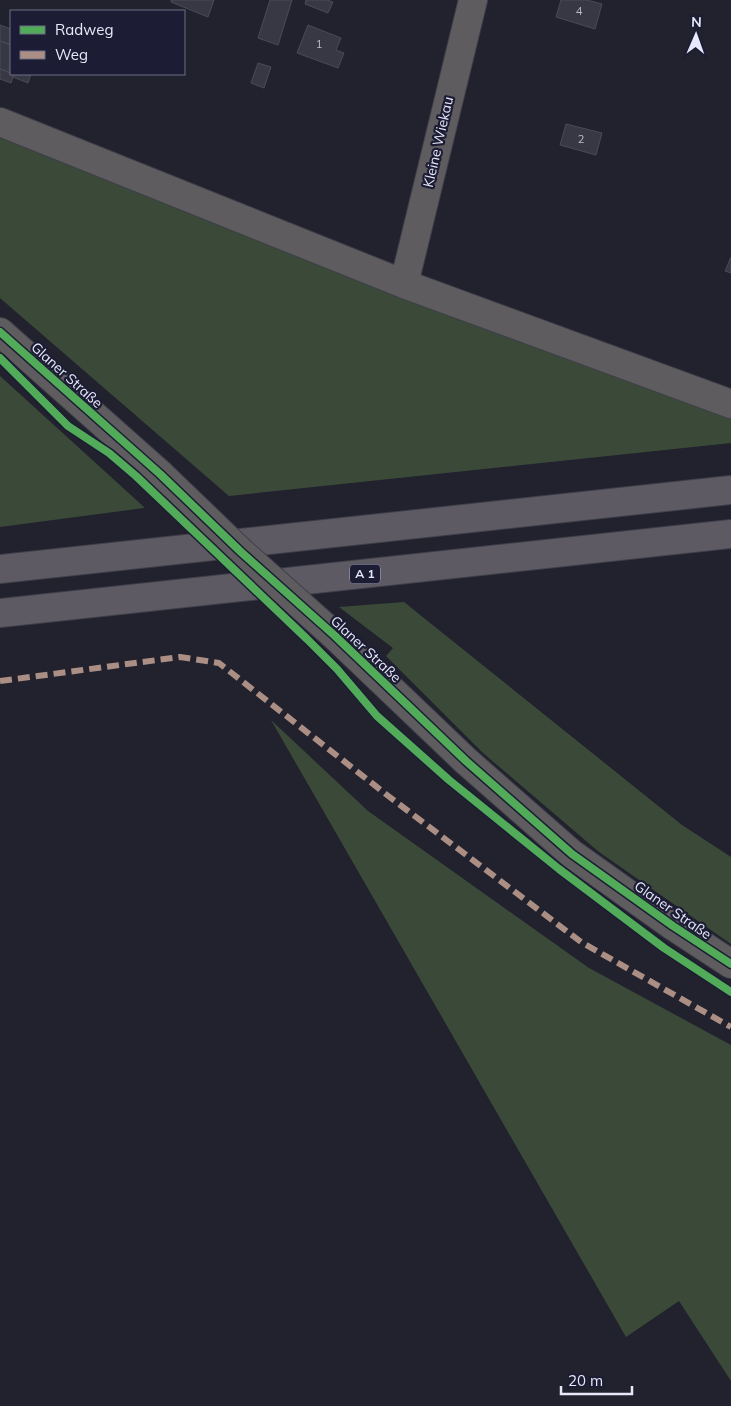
<svg xmlns="http://www.w3.org/2000/svg" width="731" height="1406" font-family="Mulish,sans-serif">
<style>
.forest{fill:#3b4a38}
.building{fill:#383844;stroke:#4b4b57}
.lines{fill:none;stroke-linecap:round;stroke-linejoin:round}
.minor-casing{stroke:#3e3f4a;stroke-width:30}
.tertiary-casing{stroke:#3e3f4a;stroke-width:30}
.motorway-casing{stroke:#3e3f4a;stroke-width:30}
.minor{stroke:#5f5c60;stroke-width:28}
.tertiary{stroke:#5f5c60;stroke-width:28}
.motorway{stroke:#5e5a63;stroke-width:28}
.tertiary-bridge-casing{stroke:#3e3f4a;stroke-width:30;stroke-linecap:butt}
.tertiary-bridge{stroke:#5f5c60;stroke-width:28}
.quiet{stroke:#ac8f84;stroke-width:6;stroke-dasharray:12 6;stroke-linecap:butt}
.cycleway-casing{stroke:#1c1d34;stroke-width:11}
.cycleway{stroke:#51ab58;stroke-width:8}
.labels{text-anchor:middle;stroke-width:4.5;stroke-linejoin:round;paint-order:stroke}
.number-label{font-size:11px;fill:#bbbccc}
.shield{fill:#1c1d34;stroke:#aaabbe;stroke-width:1}
.shield-label{font-size:12px;font-weight:bold;fill:#e7e8f9}
.street-label{font-size:14px;fill:#e7e8f9;stroke:#1c1d34}
</style>
<rect width="100%" height="100%" fill="#22222e"/>
<!-- forest -->
<path class="forest" d="M0,136l731,279v28l-502,53 -229,-198z
M0,376l144,131v1l-144,19z
M404,602l278,223 49,32v87l-132,-92 -116,-99 -97,-97 7,-8 -54,-41z
M271,720l97,91 221,157 142,77v336l-52,-80 -53,36z"/>
<!-- building -->
<path class="building" d="M171,0h43l-6,17 -37,-15z
M270,0h22l-14,45 -20,-7z
M306,0h21l6,2 -5,11 -23,-9z
M561,0h26l15,4 -7,25 -39,-12z
M0,25l11,4v16l-11,-4z
M308,25l33,13 -5,12 8,3 -6,15 -41,-15z
M0,41l11,4v28l-11,-4z
M258,63l13,4 -7,21 -13,-5z
M0,69l14,5 -3,9 -11,-4z
M13,74h18l-3,9 -15,-6 1,-3z
M566,124l36,9 -6,22 -36,-10z
M731,257v16l-6,-2z"/>
<g class="lines">
<defs>
<path id="minor" d="M0,122l404,162 327,120
M404,284l69,-284"/>
<path id="tertiary" d="M0,332l160,142
M334,635l132,126 106,93 101,72 58,38"/>
<path id="motorway" d="M0,569l731,-79
M0,613l731,-79"/>
</defs>
<!-- minor casing -->
<use href="#minor" class="minor-casing"/>
<!-- tertiary casing -->
<use href="#tertiary" class="tertiary-casing"/>
<!-- motorway casing -->
<use href="#motorway" class="motorway-casing"/>
<!-- minor -->
<use href="#minor" class="minor"/>
<!-- tertiary -->
<use href="#tertiary" class="tertiary"/>
<!-- motorway -->
<use href="#motorway" class="motorway"/>
<defs>
<path id="tertiary-bridge" d="M160,474l81,78 93,83"/>
</defs>
<!-- tertiary-bridge casing -->
<use href="#tertiary-bridge" class="tertiary-bridge-casing"/>
<!-- tertiary-bridge -->
<use href="#tertiary-bridge" class="tertiary-bridge"/>
<!-- quiet -->
<path class="quiet" d="M0,681l180,-24 39,6 168,132 194,147 150,85"/>
<defs>
<path id="cycleway" d="M0,332l160,142 81,78 93,83 132,126 106,93 101,72 58,38
M0,358l68,68 41,27 27,23 171,163 30,30 40,47 72,64 110,89 105,79 67,44"/>
</defs>
<!-- cycleway casing -->
<use href="#cycleway" class="cycleway-casing"/>
<!-- cycleway -->
<use href="#cycleway" class="cycleway"/>
</g>
<g class="labels">
<!-- number labels -->
<g class="number-label">
<text x="579" y="15">4</text>
<text x="319" y="48">1</text>
<text x="581" y="143">2</text>
</g>
<!-- shield labels -->
<rect class="shield" x="350" y="564.5" width="30" height="19" rx="4"/>
<g class="shield-label">
<text x="365" y="578">A 1</text>
</g>
<!-- street labels -->
<g class="street-label">
<text transform="translate(438 142) rotate(-77)" y="5">Kleine Wiekau</text>
<text transform="translate(67 375) rotate(42)" y="5">Glaner Straße</text>
<text transform="translate(366 649) rotate(43)" y="5">Glaner Straße</text>
<text transform="translate(673 910) rotate(35)" y="5">Glaner Straße</text>
</g>
</g>
<!-- legend -->
<rect x="10" y="10" width="175" height="65" fill="#1c1d34" stroke="#6d6e83"/>
<rect x="20" y="26" width="25" height="8" fill="#51ab58" stroke="#6d6e83"/>
<text x="55" y="35" font-size="15" fill="#e7e8f9">Radweg</text>
<rect x="20" y="51" width="25" height="8" fill="#ac8f84" stroke="#6d6e83"/>
<text x="55" y="60" font-size="15" fill="#e7e8f9">Weg</text>
<!-- north arrow -->
<g transform="translate(696 35) rotate(2)" stroke="#1c1d34" stroke-width="4" paint-order="stroke">
<path d="M0-4L9 19L0 12L-9 19Z" fill="#e7e8f9"/>
<text y="-8" font-size="14" font-weight="bold" text-anchor="middle" fill="#e7e8f9">N</text>
</g>
<!-- scale -->
<path d="M561 1386v8h71v-8" fill="none" stroke="#e7e8f9" stroke-width="2.5"/>
<text x="568" y="1386" font-size="15" fill="#e7e8f9" stroke="#1c1d34" stroke-width="4" paint-order="stroke">20 m</text>
</svg>
